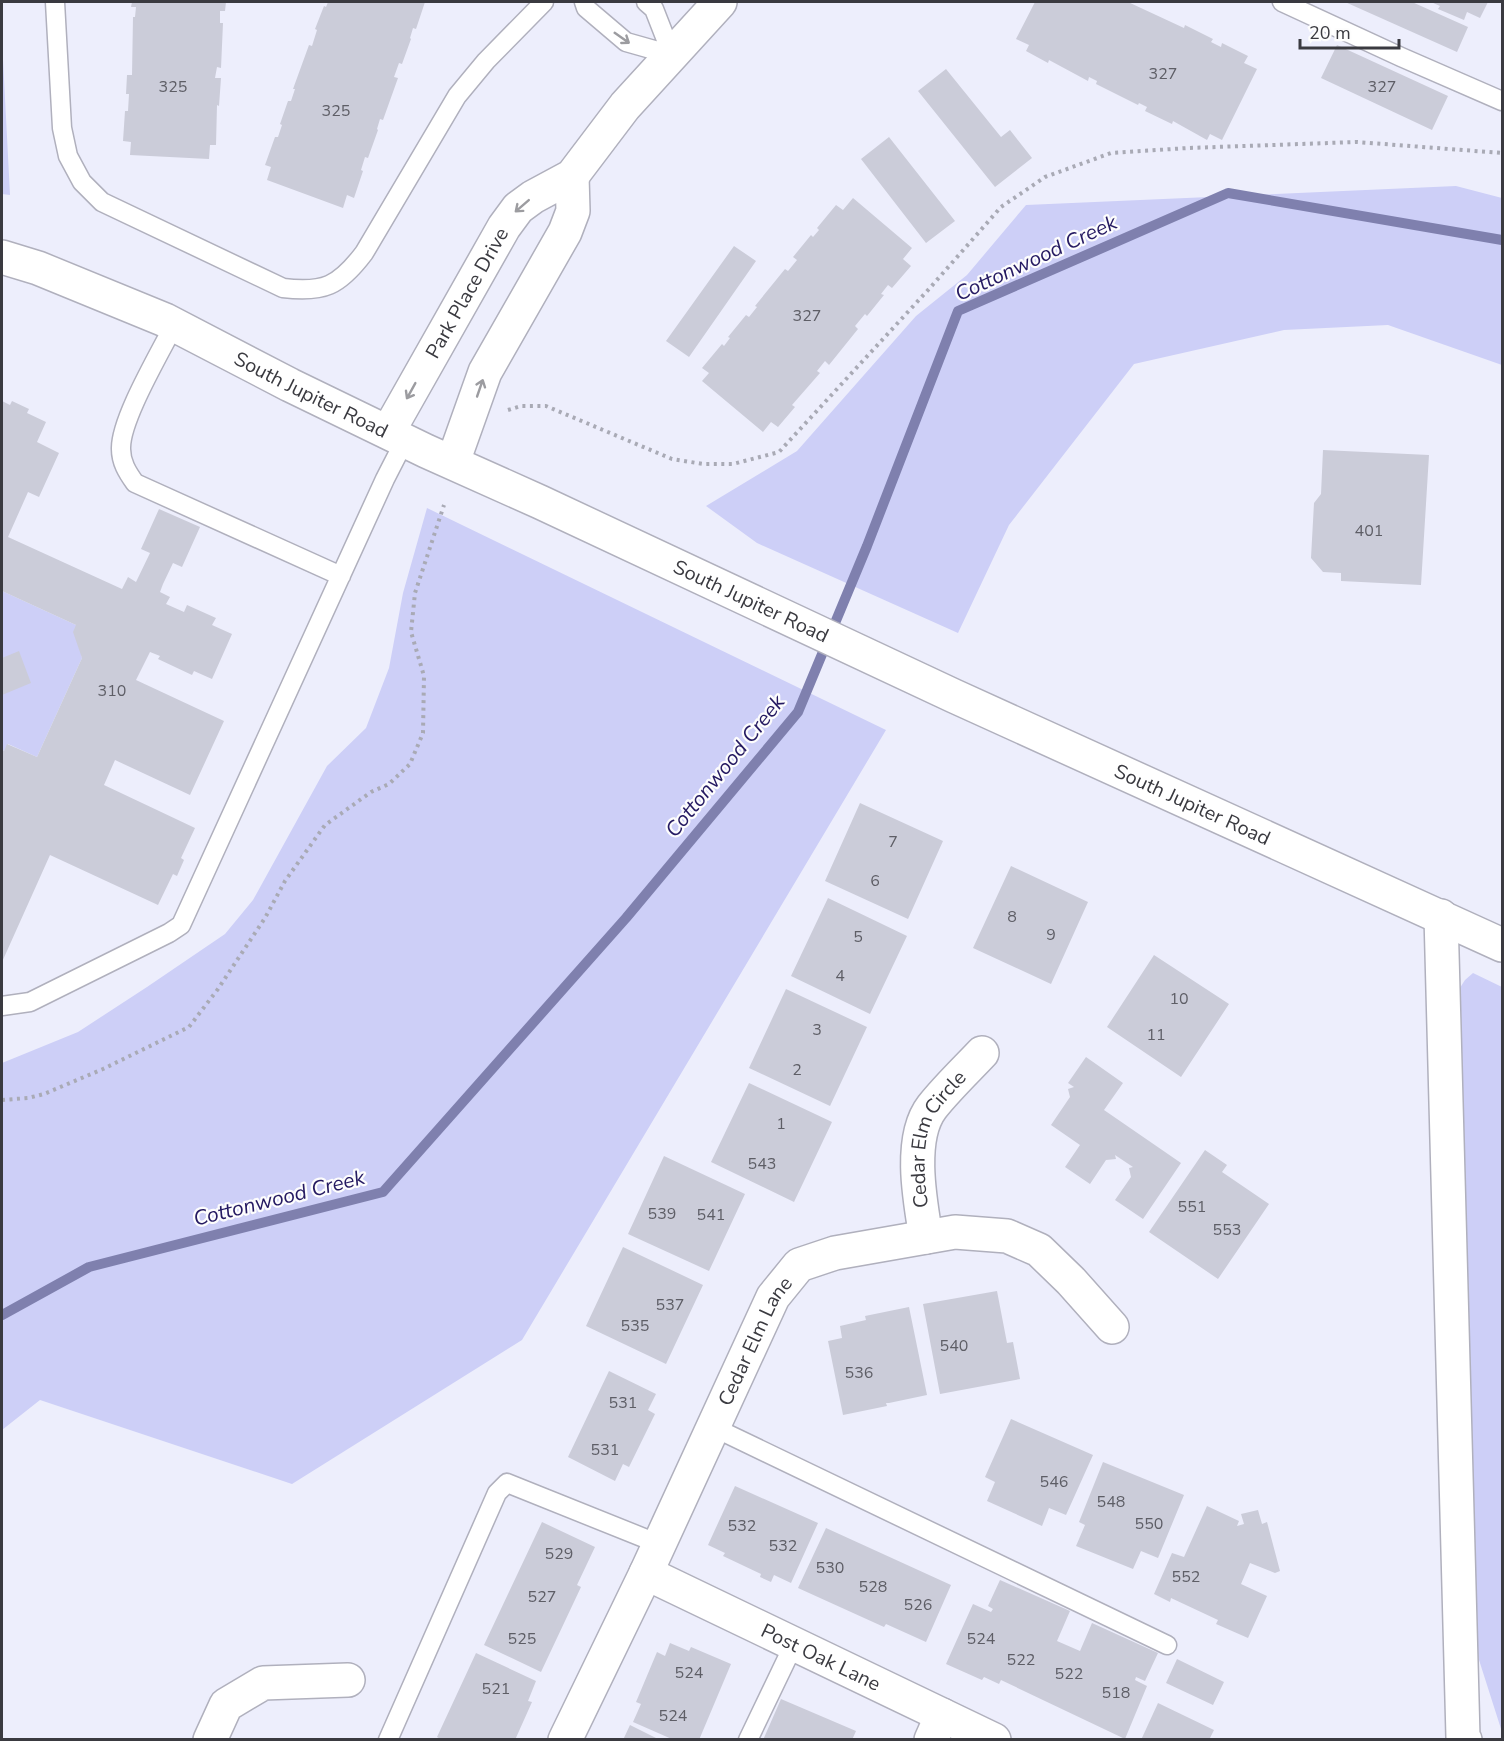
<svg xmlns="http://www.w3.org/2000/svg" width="1504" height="1741" font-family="'Nunito Sans',sans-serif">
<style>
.green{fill:#cdcff7}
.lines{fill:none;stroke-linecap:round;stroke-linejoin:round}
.stream{stroke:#7f80ae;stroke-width:10}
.building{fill:#cbccd9}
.service-casing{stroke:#b0b0bd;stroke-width:21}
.minor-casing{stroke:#b0b0bd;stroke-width:36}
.tertiary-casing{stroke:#b0b0bd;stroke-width:36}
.path{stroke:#a9aab5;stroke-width:4;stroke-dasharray:3 4.5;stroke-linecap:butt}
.service{stroke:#fff;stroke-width:18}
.minor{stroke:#fff;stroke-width:33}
.tertiary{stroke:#fff;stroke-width:33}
.oneway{stroke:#9c9ca0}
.labels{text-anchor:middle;stroke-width:4.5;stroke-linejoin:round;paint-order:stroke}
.number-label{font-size:16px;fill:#5e5e66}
.street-label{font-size:20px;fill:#3a3a40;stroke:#fdfdfd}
.water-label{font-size:21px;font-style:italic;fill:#251a62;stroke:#fdfdfd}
</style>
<rect width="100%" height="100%" fill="#edeefc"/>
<!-- green -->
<path class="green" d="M2,40l8,155 -8,-1z
M1456,186l46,12v167l-114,-40 -104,5 -150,34 -125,161 -51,108 -201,-90 -51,-37 91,-55 119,-135 51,-41 59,-70z
M427,508l459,222 -364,610 -230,144 -252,-84 -38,30v-367l76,-31 69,-45 78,-53 28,-34 74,-134 39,-38 23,-60 14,-75z
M2,591l74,34 6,33 -45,99 -29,-13 -4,7 -2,-2z
M1473,973l29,14v745l-30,-94 -16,-644 9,-14z"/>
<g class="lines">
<!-- stream -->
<path class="stream" d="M2,1315l87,-48 294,-75 243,-274 172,-206 69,-166 91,-235 270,-118 274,47"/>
</g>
<!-- building -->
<path class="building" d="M132,2h94l-1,9h-5v12h3l-2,45 -4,-1 -2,11h6l-2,28 -2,-1 -1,40h-6l-1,14 -79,-4 1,-13 -8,-1 2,-30h3l1,-17h-3l1,-19h5l1,-58h2l1,-10h-5z
M328,2h97l-9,27 -3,-1 -3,10 1,1 -9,25 -3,-1 -5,14 4,1 -15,42 -3,-1 -3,10 1,1 -10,28 -3,-1 -4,13 2,1 -9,27 -7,-3 -4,13 -76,-28 4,-13 -6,-2 10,-28h3l4,-12 -2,-1 8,-23h3l4,-12h-2l16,-44 3,1 5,-16 -2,-1 9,-23 2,1z
M1035,2h93l56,26 1,-3 28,14 -2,3 10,5 1,-4 26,13 -4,7 13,6 -35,71 -12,-6 -3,6 -34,-19 -1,3 -27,-13 2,-4 -8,-4 -1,2 -42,-21 1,-3 -8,-4 -1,4 -39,-21 -1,3 -22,-12 3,-6 -13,-6z
M1345,2h67l56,25 -11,25z
M1431,2h57l-8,16 -13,-6 -3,8 -26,-11 2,-3z
M1337,45l111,51 -16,34 -111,-52z
M946,69l55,68 9,-7 22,28 -37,29 -77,-96z
M889,137l66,84 -29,22 -65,-84z
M853,198l59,50 -9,11 8,7 -19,22 -4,-3 -7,9 3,1 -17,21 -2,-2 -10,12 3,3 -29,36 -4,-4 -8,10 3,2 -28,32 3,2 -17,20 -7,-5 -8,10 -61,-51 7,-8 -7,-5 20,-24 2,2 6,-8 -2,-1 18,-22 3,2 8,-10 -2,-1 30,-37 3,2 9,-11 -4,-3 18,-22 2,2 6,-7 -2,-2 19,-23 7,5z
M734,246l22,15 -67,96 -23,-16z
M2,401l8,4 2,-4 17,8 -2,4 19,9 -9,20 22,11 -20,44 -11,-5 -20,45 114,52 6,-12 8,5 14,-29 -9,-4 18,-40 41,18 -18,40 -9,-4 -10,21 -3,8 10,5 -4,7 18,8 3,-7 29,13 -4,7 20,9 -20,45 -18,-8 -2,4 -34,-16 2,-3 -10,-4 -14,28 88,41 -34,74 -75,-35 -11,25 91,43 -14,30 3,2 -7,16 -4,-2 -15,31 -108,-50 -48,107v-213l2,2 3,-7 30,13 45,-99 -9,-26 3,-7 -74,-34z
M1323,450l106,5 -8,130 -80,-4v-8l-18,-1 -12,-14 3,-55 7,-9z
M19,651l12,32 -29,12v-37z
M860,803l83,38 -35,78 -83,-38z
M1011,866l77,36 -37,82 -78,-36z
M828,898l79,38 -37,78 -79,-38z
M1154,955l75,49 -48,73 -74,-50z
M786,989l81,38 -37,79 -81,-38z
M1086,1057l37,26 -19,27 77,53 -38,56 -28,-19 16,-23 -2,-9 4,-1 -18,-12 1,4 -10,1 -16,24 -25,-17 15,-22 -29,-20 19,-28 -2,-8 6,-2 -6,-4z
M749,1083l83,39 -38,80 -83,-40z
M1205,1150l22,15 -5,7 47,32 -51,75 -69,-47z
M664,1156l81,38 -36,77 -81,-37z
M623,1247l80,38 -37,79 -80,-38z
M997,1291l10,52 6,-1 7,37 -80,15 -17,-90z
M909,1307l18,88 -38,8h-3l1,3 -44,9 -15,-74 14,-3 -2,-12 26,-6 -1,-4z
M609,1371l47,23 -8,16 7,4 -26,53 -6,-3 -8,17 -47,-24z
M1011,1419l82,36 -27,60 -17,-7 -7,18 -55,-25 8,-19 -10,-5z
M1103,1462l81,33 -26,63 -17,-7 -8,18 -57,-23 9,-21 -6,-3z
M735,1486l83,37 -27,60 -17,-8 -3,7 -11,-5 1,-3 -38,-18 2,-3 -17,-8z
M1207,1506l32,15 -2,5 7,-2 -3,-10 17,-4 4,14 5,-2 13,49 -5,2 -25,-10 -9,21 26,12 -19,42 -32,-14 2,-4 -47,-22 -1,4 -16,-8 18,-41 12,4z
M542,1522l53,25 -18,38 4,2 -40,85 -57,-27z
M826,1528l125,57 -25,57 -40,-18 -2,3 -86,-39z
M1000,1580l70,31 -13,30 23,10 12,-28 66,30 -13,28 -9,-4 -1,3 12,6 -22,53 -124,-59 -2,4 -15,-7 -2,3 -36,-16 27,-60 18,8 2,-3 -5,-3z
M670,1643l19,8 2,-4 40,17 -32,76h-25l-41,-18 8,-18 -5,-2 21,-50 8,4z
M476,1653l60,28 -8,20 4,1 -17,38h-73l-5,-3z
M1177,1659l47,23 -11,23 -47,-22z
M781,1699l75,32 -4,9h-89z
M1158,1703l56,27 -5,10h-68z
M630,1725l30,15h-37z"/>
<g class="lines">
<defs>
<path id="service" d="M55,2l7,126 6,28 14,26 20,20 181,86c41,5 56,-2 81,-35l93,-157 29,-35 58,-59
M584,2l2,6 40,34 46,13
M646,2l8,7 18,46
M1282,2l119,55 101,44
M174,325c-14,28 -54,95 -53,124 0,13 6,23 14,34l206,93
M2,1006l28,-4 139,-69 12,-8 204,-446 20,-39
M713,1427l454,218
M388,1740l109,-247 10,-10 152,61
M748,1740l46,-96"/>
<g id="minor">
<path d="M1441,916l22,821 2,3"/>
<path id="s1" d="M926,1237c-6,-36 -18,-99 6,-130 15,-19 34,-37 50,-54"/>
<path id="s2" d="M646,1573l348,167"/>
<path d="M210,1740l16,-35 37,-22 85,-3"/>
<path id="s3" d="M565,1740l81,-167 127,-276 26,-32 36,-12 120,-21 52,4 32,14 32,31 41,46"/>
<path d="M931,1740l11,-25"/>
</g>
<g id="tertiary">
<path id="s4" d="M2,257l36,11 127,52 125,65 136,66 114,51 414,194 548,249"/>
<path id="s5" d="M388,432l116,-205 14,-19 15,-11 39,-21 53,-70 95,-104"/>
<path d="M453,462l32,-90 80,-140 8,-21 -1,-35"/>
</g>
</defs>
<!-- service casing -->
<use href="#service" class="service-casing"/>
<!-- minor casing -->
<use href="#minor" class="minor-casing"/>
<!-- tertiary casing -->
<use href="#tertiary" class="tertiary-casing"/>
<!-- path -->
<path class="path" d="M508,410l13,-4h25l126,53 31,5h30l46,-12 150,-163 72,-82 44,-30 66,-24 77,-5 169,-6 145,11
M2,1100l26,-2 16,-4 59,-25 86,-42 29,-38 47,-71 20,-37 40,-56 46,-33 18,-8 21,-20 13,-31 1,-57 -13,-44 4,-39 29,-88"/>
<!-- service -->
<use href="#service" class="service"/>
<!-- minor -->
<use href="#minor" class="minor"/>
<!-- tertiary -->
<use href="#tertiary" class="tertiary"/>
</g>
<!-- one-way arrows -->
<defs><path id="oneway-shaft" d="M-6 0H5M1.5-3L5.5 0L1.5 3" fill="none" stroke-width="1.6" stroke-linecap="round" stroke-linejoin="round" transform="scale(1.5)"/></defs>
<g class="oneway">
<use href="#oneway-shaft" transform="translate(622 38) rotate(35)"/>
<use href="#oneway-shaft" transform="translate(522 206) rotate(139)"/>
<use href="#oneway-shaft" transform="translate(480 388) rotate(-71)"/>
<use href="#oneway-shaft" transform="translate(411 391) rotate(119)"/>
</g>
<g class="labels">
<!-- number labels -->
<g class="number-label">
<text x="1163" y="79">327</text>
<text x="173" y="92">325</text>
<text x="1382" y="92">327</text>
<text x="336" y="116">325</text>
<text x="807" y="321">327</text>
<text x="1369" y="536">401</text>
<text x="112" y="696">310</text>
<text x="893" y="847">7</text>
<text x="875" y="886">6</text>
<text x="1012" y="922">8</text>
<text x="1051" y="940">9</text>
<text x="858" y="942">5</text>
<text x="840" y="981">4</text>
<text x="1179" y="1004">10</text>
<text x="817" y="1035">3</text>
<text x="1156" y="1040">11</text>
<text x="797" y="1075">2</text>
<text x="781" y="1129">1</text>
<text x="762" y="1169">543</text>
<text x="1192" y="1212">551</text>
<text x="662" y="1219">539</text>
<text x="711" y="1220">541</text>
<text x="1227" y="1235">553</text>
<text x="670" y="1310">537</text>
<text x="635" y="1331">535</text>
<text x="954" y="1351">540</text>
<text x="859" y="1378">536</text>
<text x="623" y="1408">531</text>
<text x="605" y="1455">531</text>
<text x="1054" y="1487">546</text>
<text x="1111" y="1507">548</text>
<text x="1149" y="1529">550</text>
<text x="742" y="1531">532</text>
<text x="783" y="1551">532</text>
<text x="559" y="1559">529</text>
<text x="830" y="1573">530</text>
<text x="1186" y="1582">552</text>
<text x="873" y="1592">528</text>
<text x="542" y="1602">527</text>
<text x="918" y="1610">526</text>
<text x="522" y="1644">525</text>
<text x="981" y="1644">524</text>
<text x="1021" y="1665">522</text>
<text x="689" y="1678">524</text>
<text x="1069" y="1679">522</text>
<text x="496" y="1694">521</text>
<text x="1116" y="1698">518</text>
<text x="673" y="1721">524</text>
</g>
<!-- street labels -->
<g class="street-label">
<text dy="7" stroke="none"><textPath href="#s5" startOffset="160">Park Place Drive</textPath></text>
<text dy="7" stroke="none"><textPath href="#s4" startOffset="339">South Jupiter Road</textPath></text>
<text dy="7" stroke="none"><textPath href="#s4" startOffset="825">South Jupiter Road</textPath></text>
<text dy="7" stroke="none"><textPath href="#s4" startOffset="1311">South Jupiter Road</textPath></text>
<text dy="7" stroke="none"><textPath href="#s1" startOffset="104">Cedar Elm Circle</textPath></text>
<text dy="7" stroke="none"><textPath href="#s3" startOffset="442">Cedar Elm Lane</textPath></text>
<text dy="7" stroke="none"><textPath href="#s2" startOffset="194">Post Oak Lane</textPath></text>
</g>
<!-- water labels -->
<g class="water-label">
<text transform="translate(1036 258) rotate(-25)" y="7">Cottonwood Creek</text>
<text transform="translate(725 766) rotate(-51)" y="7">Cottonwood Creek</text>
<text transform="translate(279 1198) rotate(-14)" y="7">Cottonwood Creek</text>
</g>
</g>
<!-- border -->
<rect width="1504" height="1741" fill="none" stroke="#3a3a40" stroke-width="6"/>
<!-- scale -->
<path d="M1300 39v9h99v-9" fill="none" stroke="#3a3a40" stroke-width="3"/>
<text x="1309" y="39" font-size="18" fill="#3a3a40" stroke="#fdfdfd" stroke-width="4.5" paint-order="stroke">20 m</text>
</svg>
